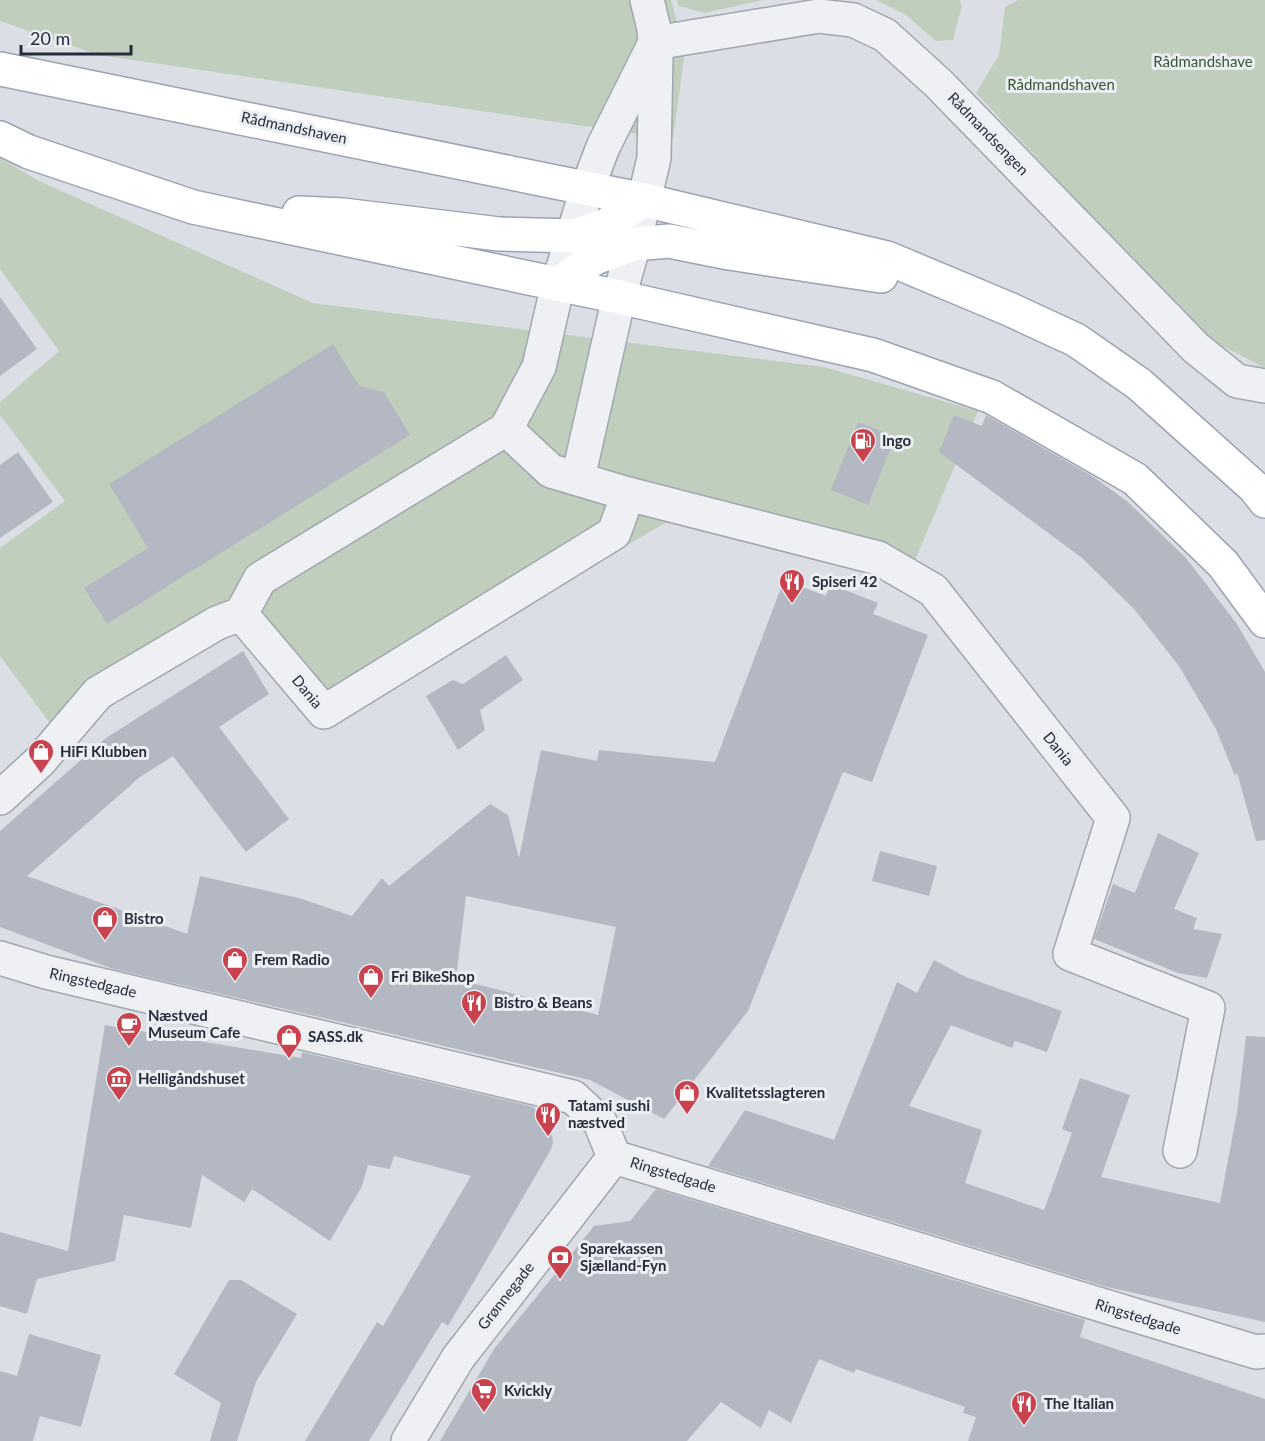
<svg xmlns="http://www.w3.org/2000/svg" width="1265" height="1441" font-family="Lato,sans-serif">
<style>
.green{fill:#c0cfbd}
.building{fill:#b3b8c2;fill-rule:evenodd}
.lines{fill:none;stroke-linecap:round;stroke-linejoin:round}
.minor-casing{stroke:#a1a6af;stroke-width:36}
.major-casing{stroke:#9ba2b0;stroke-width:36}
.minor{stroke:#eef0f4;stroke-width:33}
.major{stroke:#fff;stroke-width:33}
.labels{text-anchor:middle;stroke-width:6;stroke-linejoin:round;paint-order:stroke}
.park-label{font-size:15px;fill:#385634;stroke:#ebeef3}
.street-label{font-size:15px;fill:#262c3b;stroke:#ebeef3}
.poi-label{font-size:15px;font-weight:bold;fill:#262c3b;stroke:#ebeef3;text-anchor:start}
</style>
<rect width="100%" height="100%" fill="#dbdfe5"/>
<!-- green -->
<path class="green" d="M0,0h671l14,51 -12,88 -575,-84 -98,-34z
M677,0h86l-58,13 -26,-7z
M876,0h84l2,6 -9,34 -17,1 -30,-26z
M1018,0h247v368l-60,-31 -229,-244 23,-38 6,-48z
M0,158l39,23 274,122 511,64 154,44 -67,159 -225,-59 -221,128 -132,83 -86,-111 -186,127 -61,-82v-108l65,-47 -65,-86v-13l59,-51 -59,-82z"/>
<!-- building -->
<path class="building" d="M0,297l37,52 -37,27z
M333,344l26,42 25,6 26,43 -303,189 -23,-36 64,-40 -39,-64z
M954,415l28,11 4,-11 106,61 35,25 59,57 51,66 28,48v168l-9,1 -19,-69 -2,4 -19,-47 -37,-63 -45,-57 -52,-51 -143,-106z
M858,422l37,15 -27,68 -37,-15z
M18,452l35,50 -53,36v-73z
M784,580l42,16 4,-12 48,19 -5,11 55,21 -56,147 -29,-10 -95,239 -84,108 -74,-39 -477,-111 -113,-42v-96l106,-93 137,-87 26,43 -50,33 70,92 -43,33 -73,-96 -33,21 -113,99 160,58 13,-58 99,22 53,18 30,-38 7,8 101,-82 18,11 11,43 22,-108 56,11 2,-11 116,12zM466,896l150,31 -18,88 -142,-36z
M506,655l17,25 -43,30 5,20 -27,20 -32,-54 27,-16 10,4z
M1158,833l41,20 -25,56 23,9 -4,11 29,5 -15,44 -29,-5 -84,-34 19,-55 22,9z
M880,851l57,15 -8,30 -57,-15z
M934,960l32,17 96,34 -15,41 -32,-11 -3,7 -61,-23 -42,81 73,24 -17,53 79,27 28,-77 -10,-4 18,-51 50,17 -29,82 119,26 17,-91 9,-76 19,1v285l-158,-35 -399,-121 37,-56 89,30 63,-158 20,11z
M105,1025l196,33 1,-6 232,55 18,29 1,7 -3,8 -102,175 -6,-4 -73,119h-64l72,-119 6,4 88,-150 -77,-20 -4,13 -22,-4 -6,21 -32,55 -78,-52 -8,13 -42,-27 -11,53 -67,-13 -9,46 -78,18 -10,35 -27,-8v-74l68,19z
M656,1189l429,131 -5,17 185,62v42h-297l8,-24 -13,-4 2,-6 -109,-38 -2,4 -35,-14 -28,64 -22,-13 -8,18 -40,-26 -34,39h-247l54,-92 100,-123 36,-5z
M229,1280h12l56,34 -41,68 -19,59h-27l11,-38 -47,-29z
M29,1334l72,21 -20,72 -41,-11 -7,25h-33v-70l17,5z"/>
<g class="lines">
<defs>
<path id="minor" d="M655,43l164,-27 34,4 32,15 53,48 258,265 41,33 28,5
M506,429l45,42 77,23 250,64 55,32 180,228 -43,136 138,54 -28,143
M578,478l41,-181 15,-53 20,-86 2,-103 -2,-26 -7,-29
M241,614l19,-35 246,-150 33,-62 19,-83 29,-95 16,-42 52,-104
M241,614l83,98 290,-179 14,-39
M0,798l40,-37 58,-68 119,-70 24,-9
M0,958l46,14 527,125 27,25 14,35 642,195 9,-1
M408,1441l50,-83 156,-201"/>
<path id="major" d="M0,69l644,131 243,58 122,51 67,31 63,44 115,103 11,14
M0,138l29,14 164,55 426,90 254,58 119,42 143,82 88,85 42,57
M299,213l44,2 156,19 75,2 32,-11 38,-25
M558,284l37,-26 39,-14 35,-3 60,12 152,23"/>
</defs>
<!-- minor casing -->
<use href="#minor" class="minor-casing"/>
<!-- major casing -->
<use href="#major" class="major-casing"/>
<!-- minor -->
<use href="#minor" class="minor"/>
<!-- major -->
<use href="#major" class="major"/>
</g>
<!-- icons -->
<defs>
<symbol id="fuel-pin" viewBox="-11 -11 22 30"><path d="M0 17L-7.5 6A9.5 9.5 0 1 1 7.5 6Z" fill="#c8434e" stroke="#ebeef3"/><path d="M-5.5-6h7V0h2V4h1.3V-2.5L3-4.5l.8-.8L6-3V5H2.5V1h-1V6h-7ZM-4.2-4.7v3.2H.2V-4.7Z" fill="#fff"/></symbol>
<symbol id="restaurant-pin" viewBox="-11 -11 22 30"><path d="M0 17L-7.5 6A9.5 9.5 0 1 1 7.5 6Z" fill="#c8434e" stroke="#ebeef3"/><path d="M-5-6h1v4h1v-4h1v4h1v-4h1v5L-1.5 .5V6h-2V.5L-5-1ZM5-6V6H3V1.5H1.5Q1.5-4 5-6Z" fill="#fff"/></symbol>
<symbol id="shop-pin" viewBox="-11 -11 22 30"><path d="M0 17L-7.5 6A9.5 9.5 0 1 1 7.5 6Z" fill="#c8434e" stroke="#ebeef3"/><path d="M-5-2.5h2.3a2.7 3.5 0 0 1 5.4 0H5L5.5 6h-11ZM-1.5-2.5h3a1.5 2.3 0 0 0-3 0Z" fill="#fff"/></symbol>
<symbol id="cafe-pin" viewBox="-11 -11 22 30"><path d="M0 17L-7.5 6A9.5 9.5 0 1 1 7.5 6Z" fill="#c8434e" stroke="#ebeef3"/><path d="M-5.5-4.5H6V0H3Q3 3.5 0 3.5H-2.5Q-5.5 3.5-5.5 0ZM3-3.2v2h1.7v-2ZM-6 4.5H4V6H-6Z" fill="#fff"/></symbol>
<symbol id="museum-pin" viewBox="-11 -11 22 30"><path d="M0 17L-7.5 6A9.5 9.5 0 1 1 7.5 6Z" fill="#c8434e" stroke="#ebeef3"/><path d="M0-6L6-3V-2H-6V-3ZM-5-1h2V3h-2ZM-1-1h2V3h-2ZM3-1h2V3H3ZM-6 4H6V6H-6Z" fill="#fff"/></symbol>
<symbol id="bank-pin" viewBox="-11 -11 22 30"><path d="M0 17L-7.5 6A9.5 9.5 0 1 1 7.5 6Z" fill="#c8434e" stroke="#ebeef3"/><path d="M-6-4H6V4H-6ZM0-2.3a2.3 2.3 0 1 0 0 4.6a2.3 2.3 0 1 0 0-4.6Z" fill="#fff"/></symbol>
<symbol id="supermarket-pin" viewBox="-11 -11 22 30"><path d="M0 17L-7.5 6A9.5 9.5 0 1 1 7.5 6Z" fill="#c8434e" stroke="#ebeef3"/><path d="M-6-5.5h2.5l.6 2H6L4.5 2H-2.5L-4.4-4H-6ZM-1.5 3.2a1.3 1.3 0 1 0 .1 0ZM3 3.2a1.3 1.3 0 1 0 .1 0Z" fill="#fff"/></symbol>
</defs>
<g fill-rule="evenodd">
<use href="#fuel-pin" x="848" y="426" width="30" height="40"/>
<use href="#restaurant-pin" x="777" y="567" width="30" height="40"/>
<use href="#shop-pin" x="26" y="737" width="30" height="40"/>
<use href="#shop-pin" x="90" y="904" width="30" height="40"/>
<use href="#shop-pin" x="220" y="945" width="30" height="40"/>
<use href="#shop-pin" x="356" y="962" width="30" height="40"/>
<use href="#restaurant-pin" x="459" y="988" width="30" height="40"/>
<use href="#cafe-pin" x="114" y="1010" width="30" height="40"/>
<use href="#shop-pin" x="274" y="1022" width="30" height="40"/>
<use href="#museum-pin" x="104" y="1064" width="30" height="40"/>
<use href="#shop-pin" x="672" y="1078" width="30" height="40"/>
<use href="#restaurant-pin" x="533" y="1100" width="30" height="40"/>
<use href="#bank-pin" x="545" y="1243" width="30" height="40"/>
<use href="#supermarket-pin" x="469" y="1376" width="30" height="40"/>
<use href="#restaurant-pin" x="1009" y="1389" width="30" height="40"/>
</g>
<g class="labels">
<!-- park labels -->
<g class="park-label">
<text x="1203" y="67">Rådmandshave</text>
<text x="1061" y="90">Rådmandshaven</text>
</g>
<!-- street labels -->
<g class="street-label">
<text transform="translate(294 128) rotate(12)" y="5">Rådmandshaven</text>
<text transform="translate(988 134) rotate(46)" y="5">Rådmandsengen</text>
<text transform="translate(307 692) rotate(50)" y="5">Dania</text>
<text transform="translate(1058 749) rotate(51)" y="5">Dania</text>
<text transform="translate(93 983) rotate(13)" y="5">Ringstedgade</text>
<text transform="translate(673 1175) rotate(17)" y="5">Ringstedgade</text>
<text transform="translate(506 1296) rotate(-52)" y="5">Grønnegade</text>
<text transform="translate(1138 1317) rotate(17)" y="5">Ringstedgade</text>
</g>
<!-- poi labels -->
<g class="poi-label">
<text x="882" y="446">Ingo</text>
<text x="812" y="587">Spiseri 42</text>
<text x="60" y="757">HiFi Klubben</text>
<text x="124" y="924">Bistro</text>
<text x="254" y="965">Frem Radio</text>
<text x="391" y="982">Fri BikeShop</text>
<text x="494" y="1008">Bistro &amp; Beans</text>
<text x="148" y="1021">Næstved<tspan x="148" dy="17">Museum Cafe</tspan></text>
<text x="308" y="1042">SASS.dk</text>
<text x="138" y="1084">Helligåndshuset</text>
<text x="706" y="1098">Kvalitetsslagteren</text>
<text x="568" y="1111">Tatami sushi<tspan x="568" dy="17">næstved</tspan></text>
<text x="580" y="1254">Sparekassen<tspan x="580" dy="17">Sjælland-Fyn</tspan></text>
<text x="504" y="1396">Kvickly</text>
<text x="1044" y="1409">The Italian</text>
</g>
</g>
<!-- scale -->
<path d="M21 45v9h110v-9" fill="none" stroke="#262c3b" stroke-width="3"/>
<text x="30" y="45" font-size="18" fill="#262c3b" stroke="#ebeef3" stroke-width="4.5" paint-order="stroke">20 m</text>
</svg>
